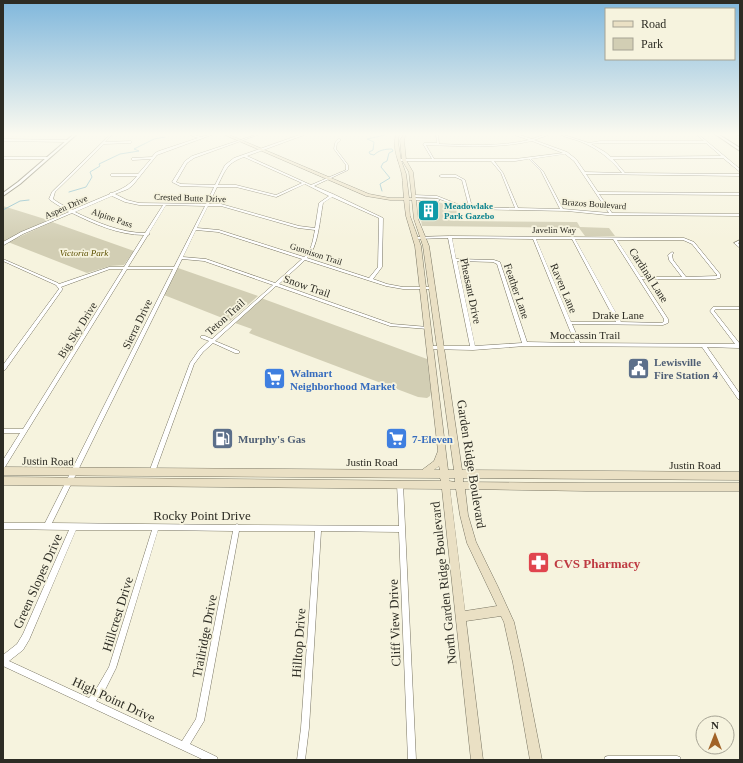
<svg xmlns="http://www.w3.org/2000/svg" width="743" height="763" font-family="Georgia,serif">
<style>
.green{fill:#d2ceb4}
.lines{fill:none;stroke-linecap:round;stroke-linejoin:round}
.stream{stroke:#85bbc9;stroke-width:1}
.minor-casing{stroke:#797563;stroke-width:1}
.tertiary-casing{stroke:#797563;stroke-width:2}
.secondary-casing{stroke:#797563;stroke-width:1}
.minor{fill:#fff;fill-rule:evenodd}
.tertiary{fill:#fff;fill-rule:evenodd}
.secondary{fill:#eae0c4;fill-rule:evenodd}
.labels{text-anchor:middle;stroke-width:3.5;stroke-linejoin:round;paint-order:stroke}
.far-street-label{font-size:9px;fill:#2d2c24;stroke:#f6f3de}
.far-culture-label{font-size:9px;font-weight:bold;fill:#0d838f;stroke:#f6f3de;text-anchor:start}
.far-park-label{font-size:9px;font-style:italic;fill:#5d5102;stroke:#f6f3de}
.street-label{font-size:11px;fill:#2d2c24;stroke:#f6f3de}
.service-label{font-size:11px;font-weight:bold;fill:#4e5e75;stroke:#f6f3de;text-anchor:start}
.shop-label{font-size:11px;font-weight:bold;fill:#366cbe;stroke:#f6f3de;text-anchor:start}
.near-street-label{font-size:13px;fill:#2d2c24;stroke:#f6f3de}
.near-health-label{font-size:13px;font-weight:bold;fill:#be3a42;stroke:#f6f3de;text-anchor:start}
</style>
<rect width="100%" height="100%" fill="#f6f3de"/>
<!-- green -->
<path class="green" d="M431,201l11,2 14,6 3,12 118,1 3,5 29,1 6,8h-30l-6,-8 -157,-2 -4,-24z
M3,206l45,14 -43,21 -2,-1z
M52,222l82,29 -10,14 -14,1 -23,7 -79,-31z
M178,268l80,28 -28,25 -66,-26z
M261,298l166,61 4,33 -1,4 -3,2 -9,-1 -169,-64 3,-4 -17,-6z"/>
<g class="lines">
<!-- stream -->
<path class="stream" d="M382,191l-2,-7 10,-6 -9,-11 2,-4 4,-2 2,-8 4,-2 -1,-2c-7,0 -13,1 -18,6l-4,-1 -1,-2 4,-2 1,-8 -7,-3 18,-4 -1,-1
M69,192l17,-5 6,-10 -2,-5 10,-6 -1,-2 21,-10 19,-3 -5,-2 20,-10 11,-2
M3,210l17,-9 9,-1"/>
<defs>
<path id="minor" d="M111,134h2l-8,8 26,-1 1,1 -1,1 -27,1 -49,48 -2,7 6,4 13,7 38,-16v-1h2c12,-5 16,-7 25,-17h-26v-2h27l13,-15 -18,1h-1v-2l20,-1 3,-4 4,-2 39,-13 -8,-3v-1h2l9,3 11,-3h2l-57,21 -24,30 -5,4 -13,5 12,6 12,3 67,1 8,-17 -34,-1 -8,-4 13,-21 7,-5 66,-22h2l-66,24 -7,5 -11,19 5,2 34,1 10,-20 9,-7 68,-24h2v1l-57,21 64,29 35,-15v-5l-12,-16 1,-6 3,-4h2v2l-3,2 -1,6 12,16v5l-34,16 19,8 50,24 -1,49 -9,12 14,5 16,3h29l2,1 -2,1h-29l-17,-3 -81,-26 -26,24 113,40 36,3 2,1 -2,1 -38,-3 -114,-40 -61,55 24,10v2h-4l-22,-10 -10,9 -9,12 -39,108 -1,2 -2,1 -2,-1 -1,-2 41,-109 9,-13 10,-9 -8,-3v-2h4l7,3 61,-54 -69,-24 -22,-2 -130,264 183,2 2,-1 2,1 160,1 -2,-42 1,-2 2,-1 2,1 1,2 13,276h-8l-9,-228 -78,-1 -12,197 -4,32h-8l4,-32 14,-197h-76l-35,190 -14,23 27,13 1,3h-14l-201,-94v-11l14,-11 6,-10 46,-104 -66,-1v-6h42l128,-254h-46l-122,198 -2,1v-8l17,-27h-17v-4h20l100,-160h-13l-49,18 2,2 -1,1 -57,80 -2,1v-6l56,-76 -3,-4 -53,-24v-2l55,24 1,1 50,-17h15l20,-32c-25,0 -50,-11 -72,-22l-49,21 -19,11h-1v-3l18,-10 48,-20 -13,-8 -6,-4 -1,-1 3,-7zM244,157l58,26 -26,12 -40,-10h-18c8,-16 9,-22 26,-28zM305,184l24,12 -10,7 -4,25 -16,-2 -78,-22h-12l8,-17h19l40,10zM112,196l13,6 14,3h24l-18,28c-24,0 -49,-11 -70,-21zM332,197l47,21 -1,49 -9,11 -62,-20c11,-9 13,-40 16,-55zM166,205l39,1 -31,61h-46l20,-32 2,-1 -1,-1zM208,206h13l77,22 17,2c-2,9 -3,21 -11,27l-85,-27 -22,-2zM196,230l22,2 84,27 -27,24 -69,-24 -23,-2zM76,530h76l-43,137 -11,19 -9,12 -80,-37 14,-11 6,-10zM158,530l75,1 -37,188 -14,22 -86,-40 8,-9 12,-24z
M436,134h2l1,10c30,1 60,3 90,-4l-14,-5v-1h2l15,5 14,-5h2v1l-14,5 33,12 9,7 9,13 37,1c-12,-15 -25,-25 -43,-32 -6,-2 -14,-4 -20,-7h2l28,9 11,-2h104l-8,-7h2l42,35v3l-17,-14 -110,1 12,14 115,1v2l-154,-2 12,18 142,1v2l-141,-1 13,19 128,1v2l-133,-1 -40,-4 -102,-2 -28,-11 -24,-1 -1,-1 2,-1 23,1 28,11h4l-7,-27 -7,-3h-14l-2,-1 2,-1h15l9,5 7,27 43,1 -14,-35 -10,-12h-93v-2h34l-9,-15 1,-1h13zM532,141l31,12 -48,6h-81l-8,-14c36,1 71,4 106,-4zM600,143h106l15,13 -110,1 -6,-5 -14,-8zM565,154l9,7 35,52 -46,-4 -20,-38 -12,-12zM529,159l12,12 19,38 -42,-1 -15,-35 -9,-12h21z
M3,139l64,1 1,1 -1,1 -64,-1z
M3,157h44l1,1 -1,1h-44z
M413,198l25,1 2,1 -2,1 -24,-1 -2,-1z
M450,236l234,2 10,4 26,32v4l-5,1h-73l26,40v4l-5,2 -91,-1 8,19 155,1 -25,-33 3,-4h27v2h-24l-2,2 26,33v5l-2,-1 -31,-1 33,47v6l-2,-1 -36,-52 -177,-1 -52,4 -45,-1v-2l2,-1h40l-22,-108 -32,1 -2,-1 2,-1zM452,238l81,1 42,104 -48,-1 -27,-80 -6,-2 -38,-1zM536,239h36l44,83h-45zM575,239h38l51,80v2l-2,2 -41,-1zM617,240h66l9,4 25,31v1l-31,1 -13,-17 -1,-5 2,-2 -2,-1 -4,3 1,5 13,17h-41zM457,261l36,1 4,2 25,79 -47,3z
M740,240v2l-2,1 2,2v3l-6,-5z
M608,756h69l3,1 1,3h-77l1,-3z"/>
<path id="tertiary" d="M74,134h3l-57,50 -17,12v-3l15,-11z
M715,134h3l22,14v3z"/>
<path id="secondary" d="M223,134h4l142,60 21,4h14c-1,-8 -1,-16 -2,-23 -3,-15 -10,-24 -6,-41h3l-1,8 3,18 5,14 3,24h3l-3,-26 -7,-12 -2,-20 4,-6h2l-2,6 2,20 7,12 5,47 11,27 33,224 278,2v8l-277,-2v4l123,1h154v8h-154l-121,-2 3,26 8,27 22,45 16,35 9,41 19,97h-12l-17,-97 -9,-41 -3,-6 -35,5 17,139h-12l-29,-271 -439,-4v-8l438,4 -1,-3 -437,-3v-8l419,3 12,-9 4,-10 -23,-205 -9,-30 -2,-16h-14l-24,-4zM409,200h3l2,19 9,27 31,224h-6l-27,-224 -11,-30zM439,466l1,4h-6zM449,478h6v4l-6,-1zM450,489h6l4,26 7,28 30,63 -32,5z
M737,134h3v1h-3z"/>
</defs>
<!-- minor casing -->
<use href="#minor" class="minor-casing"/>
<!-- tertiary casing -->
<use href="#tertiary" class="tertiary-casing"/>
<!-- secondary casing -->
<use href="#secondary" class="secondary-casing"/>
<!-- minor -->
<use href="#minor" class="minor"/>
<!-- tertiary -->
<use href="#tertiary" class="tertiary"/>
<!-- secondary -->
<use href="#secondary" class="secondary"/>
</g>
<!-- sky -->
<linearGradient id="sky" x2="0" y2="1"><stop stop-color="#80b7dc"/><stop offset="0.56" stop-color="#fbfaf0"/><stop offset="1" stop-color="#fbfaf0" stop-opacity="0"/></linearGradient>
<rect width="743" height="240" fill="url(#sky)"/>
<!-- icons -->
<defs>
<symbol id="building-square" viewBox="-11 -11 22 22"><rect x="-9" y="-9" width="18" height="18" rx="4" fill="#0f9aa8" stroke="#f6f3de"/><path d="M-4-6H4V6H1V3H-1V6H-4ZM-2.5-4.3h1.7v1.8h-1.7ZM.8-4.3h1.7v1.8H.8ZM-2.5-1h1.7V.8h-1.7ZM.8-1h1.7V.8H.8Z" fill="#fff"/></symbol>
<symbol id="civic-square" viewBox="-11 -11 22 22"><rect x="-9" y="-9" width="18" height="18" rx="4" fill="#5c6f8a" stroke="#f6f3de"/><path d="M-.6-6.5H3V-4.5H.6V-3L4-1V1h2V6H-6V1h2V-1L-.6-3ZM-1.2 2.5V6h2.4V2.5Z" fill="#fff"/></symbol>
<symbol id="supermarket-square" viewBox="-11 -11 22 22"><rect x="-9" y="-9" width="18" height="18" rx="4" fill="#3f7fe0" stroke="#f6f3de"/><path d="M-6-5.5h2.5l.6 2H6L4.5 2H-2.5L-4.4-4H-6ZM-1.5 3.2a1.3 1.3 0 1 0 .1 0ZM3 3.2a1.3 1.3 0 1 0 .1 0Z" fill="#fff"/></symbol>
<symbol id="fuel-square" viewBox="-11 -11 22 22"><rect x="-9" y="-9" width="18" height="18" rx="4" fill="#5c6f8a" stroke="#f6f3de"/><path d="M-5.5-6h7V0h2V4h1.3V-2.5L3-4.5l.8-.8L6-3V5H2.5V1h-1V6h-7ZM-4.2-4.7v3.2H.2V-4.7Z" fill="#fff"/></symbol>
<symbol id="pharmacy-square" viewBox="-11 -11 22 22"><rect x="-9" y="-9" width="18" height="18" rx="4" fill="#e0444e" stroke="#f6f3de"/><path d="M-2-6h4v4h4v4h-4v4h-4v-4h-4v-4h4Z" fill="#fff"/></symbol>
</defs>
<g fill-rule="evenodd">
<use href="#building-square" x="416" y="198" width="25" height="25"/>
<use href="#civic-square" x="626" y="356" width="25" height="25"/>
<use href="#supermarket-square" x="262" y="366" width="25" height="25"/>
<use href="#fuel-square" x="210" y="426" width="25" height="25"/>
<use href="#supermarket-square" x="384" y="426" width="25" height="25"/>
<use href="#pharmacy-square" x="526" y="550" width="25" height="25"/>
</g>
<g class="labels">
<!-- far-street labels -->
<g class="far-street-label">
<text transform="translate(190 198) rotate(2)" y="3">Crested Butte Drive</text>
<text transform="translate(594 204) rotate(4)" y="3">Brazos Boulevard</text>
<text transform="translate(66 207) rotate(-24)" y="3">Aspen Drive</text>
<text transform="translate(112 218) rotate(19)" y="3">Alpine Pass</text>
<text x="554" y="233">Javelin Way</text>
<text transform="translate(316 254) rotate(18)" y="3">Gunnison Trail</text>
</g>
<!-- far-culture labels -->
<g class="far-culture-label">
<text x="444" y="209">Meadowlake<tspan x="444" dy="10">Park Gazebo</tspan></text>
</g>
<!-- far-park labels -->
<g class="far-park-label">
<text x="84" y="256">Victoria Park</text>
</g>
<!-- street labels -->
<g class="street-label">
<text transform="translate(649 275) rotate(57)" y="4">Cardinal Lane</text>
<text transform="translate(307 286) rotate(19)" y="4">Snow Trail</text>
<text transform="translate(564 288) rotate(67)" y="4">Raven Lane</text>
<text transform="translate(471 291) rotate(78)" y="4">Pheasant Drive</text>
<text transform="translate(517 291) rotate(71)" y="4">Feather Lane</text>
<text x="618" y="319">Drake Lane</text>
<text transform="translate(225 317) rotate(-42)" y="4">Teton Trail</text>
<text transform="translate(137 324) rotate(-64)" y="4">Sierra Drive</text>
<text transform="translate(77 330) rotate(-58)" y="4">Big Sky Drive</text>
<text x="585" y="339">Moccassin Trail</text>
<text transform="translate(48 461) rotate(1)" y="4">Justin Road</text>
<text x="372" y="466">Justin Road</text>
<text x="695" y="469">Justin Road</text>
</g>
<!-- service labels -->
<g class="service-label">
<text x="654" y="366">Lewisville<tspan x="654" dy="13">Fire Station 4</tspan></text>
<text x="238" y="443">Murphy's Gas</text>
</g>
<!-- shop labels -->
<g class="shop-label">
<text x="290" y="377">Walmart<tspan x="290" dy="13">Neighborhood Market</tspan></text>
<text x="412" y="443">7-Eleven</text>
</g>
<!-- near-street labels -->
<g class="near-street-label">
<text transform="translate(472 464) rotate(81)" y="5">Garden Ridge Boulevard</text>
<text x="202" y="520">Rocky Point Drive</text>
<text transform="translate(37 581) rotate(-66)" y="5">Green Slopes Drive</text>
<text transform="translate(443 583) rotate(-96)" y="5">North Garden Ridge Boulevard</text>
<text transform="translate(117 614) rotate(-73)" y="5">Hillcrest Drive</text>
<text transform="translate(394 623) rotate(-92)" y="5">Cliff View Drive</text>
<text transform="translate(204 636) rotate(-79)" y="5">Trailridge Drive</text>
<text transform="translate(298 643) rotate(-86)" y="5">Hilltop Drive</text>
<text transform="translate(114 699) rotate(25)" y="5">High Point Drive</text>
</g>
<!-- near-health labels -->
<g class="near-health-label">
<text x="554" y="568">CVS Pharmacy</text>
</g>
</g>
<!-- border -->
<rect width="743" height="763" fill="none" stroke="#2d2c24" stroke-width="8"/>
<!-- legend -->
<rect x="605" y="8" width="130" height="52" fill="#f6f3de" stroke="#a6a394"/>
<rect x="613" y="21" width="20" height="6" fill="#eae0c4" stroke="#a6a394"/>
<text x="641" y="28" font-size="12" fill="#2d2c24">Road</text>
<rect x="613" y="38" width="20" height="12" fill="#d2ceb4" stroke="#a6a394"/>
<text x="641" y="48" font-size="12" fill="#2d2c24">Park</text>
<!-- north arrow -->
<g transform="translate(715 735)"><circle r="19" fill="#f6f3de" stroke="#a6a394"/>
<path d="M0-3L7 15L0 10L-7 15Z" fill="#a16328"/>
<text y="-6" font-size="11" font-weight="bold" text-anchor="middle" fill="#2d2c24">N</text>
</g>
</svg>
